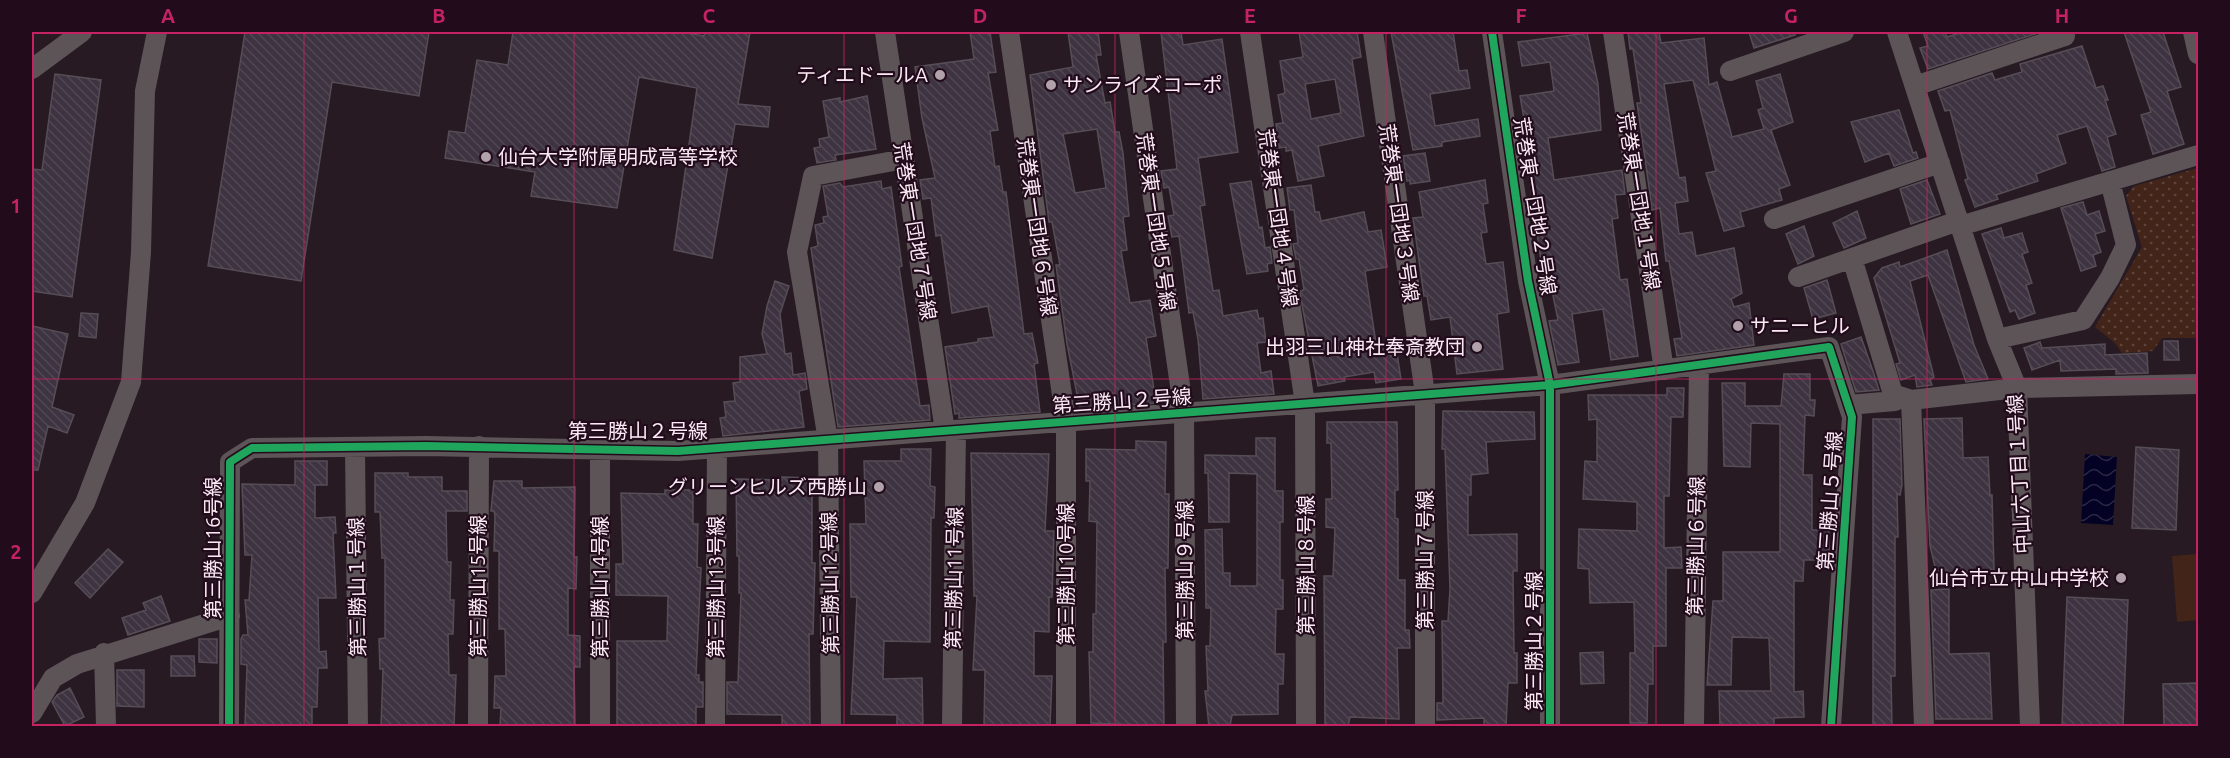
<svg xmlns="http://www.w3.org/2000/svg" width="2230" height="758" font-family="Ubuntu,'Noto Sans JP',sans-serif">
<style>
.grass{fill:#422418}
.park{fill:url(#park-dots)}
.water{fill:url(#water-waves)}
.building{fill:url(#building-back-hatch);stroke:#564e57;stroke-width:1.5;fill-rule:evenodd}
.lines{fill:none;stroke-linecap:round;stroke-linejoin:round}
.minor{stroke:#5c5457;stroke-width:20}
.cycleway-casing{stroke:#220c1c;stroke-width:11}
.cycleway{stroke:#20a55d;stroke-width:8}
.grid{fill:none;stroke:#c52263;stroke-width:1.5;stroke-opacity:0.55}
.poi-dot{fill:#b0a1ab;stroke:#220c1c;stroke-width:2}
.labels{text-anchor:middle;stroke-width:4.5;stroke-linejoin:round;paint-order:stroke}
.poi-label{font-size:20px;fill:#fae9f4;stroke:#220c1c;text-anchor:end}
.street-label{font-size:20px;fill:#fae9f4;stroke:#220c1c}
.neatline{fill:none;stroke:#c52263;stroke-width:2}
.grid-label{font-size:20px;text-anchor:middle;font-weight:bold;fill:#c52263}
</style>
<defs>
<pattern id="park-dots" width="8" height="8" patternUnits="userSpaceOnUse" patternTransform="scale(1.5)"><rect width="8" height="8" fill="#422418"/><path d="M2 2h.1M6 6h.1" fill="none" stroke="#5e443a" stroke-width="1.8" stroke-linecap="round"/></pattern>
<pattern id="water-waves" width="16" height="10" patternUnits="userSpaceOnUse" patternTransform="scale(1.5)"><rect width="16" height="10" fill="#040224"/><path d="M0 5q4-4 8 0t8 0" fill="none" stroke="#2a2744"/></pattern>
<pattern id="building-back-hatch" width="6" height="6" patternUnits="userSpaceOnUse" patternTransform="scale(1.5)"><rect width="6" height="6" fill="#3e3340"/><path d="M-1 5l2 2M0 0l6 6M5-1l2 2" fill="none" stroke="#514753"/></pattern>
</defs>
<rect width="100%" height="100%" fill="#271a23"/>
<!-- grass -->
<path class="grass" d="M2198,554v66l-21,2 -5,-66z"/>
<!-- park -->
<path class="park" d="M2198,168v170h-36l-9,13 -31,2 -7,-10 -20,-16 47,-80 -16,-51 8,-10z"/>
<!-- water -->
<path class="water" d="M2085,454l32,3 -4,68 -32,-2z"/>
<!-- building -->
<path class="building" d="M245,32h184l-10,64 -87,-14 -31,199 -93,-15z
M513,32h168l23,4 1,-4h45l-12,72 32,3 -2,20 -33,-3 -23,134 -38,-8 23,-162 -58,-11 -22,131 -86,-12 4,-24 -90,-14 4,-27 16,2 12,-73 31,5z
M970,32h20l6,40 -8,1 10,57 -8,1 5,36 4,-1 4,26h3l18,142 8,-1 6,30 -4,1 6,48 -81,6v-5l-4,1 -10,-67 33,-5v-3l16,-2 -6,-31 -36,7 -11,-78 -5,1 -5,-38 -8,1 -3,-19 15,-2 -13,-60 -7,-51 59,-8z
M1068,32h30l3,23h-5l9,48 5,-1 5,30h4l4,21 6,63 -6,1 4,33 -6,1 9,52 20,-3 6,36 -10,2 10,65 -76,6 -13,-65 -11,-79h4l-8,-43h-3l-19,-147 43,-8zM1097,129l9,59 -31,5 -12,-59z
M1161,32h20l2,13 39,-6 16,113 -40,6 7,47 -5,1 13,85 6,-1 4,26 34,-6 2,9 4,-1 3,24 -9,1 4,30 10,-2 3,23 -71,5 -5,-60 -5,-27 -4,1 -10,-77 -7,1 -4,-21 6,-1 -5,-28 -5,1 -3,-17 16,-2z
M1299,32h58l4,25 -9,2 12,77 -46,10 6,30 -26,5 -6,-31 -6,1v-4l-7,1 -3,-24 7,-1 -5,-28 7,-2 -5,-32 23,-4zM1335,79l6,34 -30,6 -6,-35z
M1391,32h62l6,39 8,-1 3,18 -40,6 5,32 43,-7 2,17 -38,6v4l-29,4z
M1628,32h31l2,11 43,-5 5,47 8,-3 15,55 32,-8 -6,-19 5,-2 -7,-27 24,-7 13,48 -22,8 19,55 -11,4 3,11 -42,12 4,14 -20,5 -18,-58 10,-2 -23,-91 -29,4 15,94 6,-1 3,24 -13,2 4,31 13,-2 4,24 38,-8 8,45 -11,6 3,8 15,-4 5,42 -77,11 -3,-17 8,-1 -13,-77h-3l-6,-53 -8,2 -1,-9 -14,-98h4l-8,-54h-3z
M1749,32h46v3l-41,13z
M1923,32h22l2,5 16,-5h78l-113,37 -8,-21 8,-2z
M2124,32h39l18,55 -14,4 17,53 -31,10 -12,-39 10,-3z
M1587,33l11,51 3,46 -53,8 6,42 68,-10 3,24 -10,1 3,23 -6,1 8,61 7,-1 11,77 -27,4 -8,-51 -31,5 7,48 -21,3 -9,-44 9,-1 -8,-39 -6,1 -19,-134h4l-9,-52 34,-5 -4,-29 -28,4 -4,-24z
M2082,46l14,42 7,-2 5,14h-3l11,34 -9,3 8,30 -13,4 -15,-45 -30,9 9,28 -30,11 2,7 -42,14 2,4 -23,8 -10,-27 3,-1 -18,-69 -5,1 -7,-20 54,-18 3,7 27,-8 -2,-8z
M55,74l46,6 -29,217 -40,-6v-122l10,1z
M867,96l9,53 -41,6 1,5 -19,3 -3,-15 6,-1 -1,-8 10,-2 -6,-36 17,-3v4z
M1899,110l14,43 3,-1 2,6 -24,8 -5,-13 -24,9 -14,-40z
M1425,153l5,28 -20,3v-4l-3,1 -4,-25z
M1485,180l3,23 -5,1 4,28 -6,1 5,31 17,-2 6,50 -12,2 6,55 -46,5 -7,-57 -19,3 -4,-24h-3l-11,-78 10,-1 -4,-25z
M1927,180l13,34 -29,10 -11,-35z
M881,181l1,8 9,-2 11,79 -3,1 21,139 9,-1 1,15 -92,7 -27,-179 7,-2 -3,-21 9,-2 -1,-6 5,-1 -5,-30 17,-3 3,4z
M1251,181l8,47 3,-1 3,21 5,-1 2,16 -5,1 1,7 -21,3 -17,-90z
M1311,185l4,27h4l2,9 43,-9 4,20 13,-2 6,37 -22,4 12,79 19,-3 5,32 -25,4 -2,-11 -30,5 1,4 -27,5 -15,-76 -3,-19 4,-1 -5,-31h-3l-3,-15 5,-1 -4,-33h-4l-3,-22z
M2083,202l4,13 12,-4 6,20 -10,3 6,18 -8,3 3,11 -15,5 -20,-63z
M1857,211l9,27 -22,10 -11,-25z
M1804,226l10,30 -16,8 -12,-30z
M2001,228l3,10 18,-5 6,19 -6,2 10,29 -6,2 9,28 -16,6 -4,-9 -5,2 -28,-78z
M1947,250l27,95 14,34 -22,3 -38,-107 -18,6 24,96 -4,2 2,6 -15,2 -2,-12 -14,5 -5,-16 4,-1 -26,-85 8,-10 17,-6 1,5z
M1827,280l9,33 -23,6 -9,-31z
M775,281l14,5 -9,28 5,40 6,-1 2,22 12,-2 2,16 -8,2 5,36 -81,9 -3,-18 6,-1 -2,-15 11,-1 -2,-18 7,-1v-25l27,-3 -5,-20 5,-28z
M81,313l17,1 -2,24 -17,-2z
M32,326l36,8 -16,73 22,8 -7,18 -19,-7 -10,44h-6z
M1861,337l12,34 6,19 -23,2 -15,-48z
M2164,341h14l1,19h-15z
M2040,342l2,6 63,-4v11l42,-2 1,20 -32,1v-5l-55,2 -1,-11 -28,10 -8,-22z
M1784,374h26v26h5l-1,16 -9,-1 -2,60h9v55h17v30h-25l-1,21h-9v111l9,-1 1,26 -30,1v8h-54l-1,-35h52l-2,-53 -37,-1 -1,48h-24l6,-84h10v-49h57v-128l-29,-1 -1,44 -26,-1 -2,-83h23v23h36z
M1667,388h17l-1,29h-12l-2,79h-5v52l17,-1 1,21h-16v78h-13v38h-5l-1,39h-17v-70h5l-1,-51 -44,1 -1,-34 -11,-1 1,-39 58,2v-29l-54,-3 2,-38 12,1v-43l-8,1 -1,-25h79z
M1443,411l91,1 1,27 -49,3 2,31 -17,2v20h-3v40l49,-1v37h-4l1,82h3v30h-9l-2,43h-22v-8l-47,2v-17h6l-1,-82h6l2,-32 -5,-140h-3z
M1962,418l1,40 25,-1 2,38h2l2,75 -57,5 -7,-29 -6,-127z
M1873,419h27l2,66 -2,10 -3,-1 1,43h-3v139h-4l1,50h-19z
M1327,422h70l1,68h-3v28l3,1v61h7v50h4l1,18h-13l2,71 -49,-2 -2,9h-23l-1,-150h9l2,-48 -9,-1v-28h6l-1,-56h-4z
M1256,438h19v53h8v31h-3v58h3v29h-7l-1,45h9l-1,30h-5v30l-46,1 -2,11h-21l-4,-35h3l-2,-45h4l1,-38h-5l-1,-78 17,-1 1,44h7v13h27v-112l-28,-1v49h-20l-1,-49h-3v-18l51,1z
M1136,441l30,1 -1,52h4l-1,74h-3l1,74h-3l1,84 -73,-3 -2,-71h4v-38h3l1,-92 -8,-1 1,-40h-4v-32l50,1z
M2136,447l43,3 -3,80 -44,-2z
M901,449h30l-1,37 5,1 -1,31h-3l-1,124 -46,-1 -1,38 39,-1 1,48h-26v-11l-46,-1 6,-117h-6l-1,-73h16l-2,-63h37z
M971,453l78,1 -4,77h9l-2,66h-3v35l-15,-1v45h18l-2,50h-66l1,-56h-12l4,-74h-3z
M295,461h32v24h-12v33l20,-1 1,16h-3l3,65h-18l1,54 7,-1 1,17h-9l-1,39h-5v19h-67l2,-61 -6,-1v-25l2,-4h5l-3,-35h4l3,-45h-7l-3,-71 53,1z
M375,473h33v4h34v14h25v20h-21l1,51h4l-1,38h4l-1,34h-5l1,41h7l-2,51h-73l2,-57h-3l-1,-30 6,-1v-80h-3l-2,-46h-5z
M782,477l30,1v85h3l-2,71h-4l1,92h-28v-11l-55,-1v-32h11l3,-89h-2v-37h-2l-1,-77 46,1z
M494,481h28v7l53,-1 -1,70h3l-1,32 -8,-1v47l12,1v31h-6l1,59h-75l1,-18h-7l1,-32h11l-1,-47h-6v-78h-5l1,-35 -1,-5h-3z
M665,490h28v34h5l-1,43 4,1 -5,107h3v7h4v25h-7v19h-79v-85h50l1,-45 -52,-1v-31h7l-2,-71 44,1z
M108,549l15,13 -33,36 -15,-15z
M1949,589v65l40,-1 3,66h-56l-5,-129z
M161,596l9,25 -42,14 -6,-17 24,-8 -3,-7z
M2067,597l61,3 -5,126h-61z
M199,639h18v24l-18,-1z
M1603,652l1,31 -23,1 -1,-31z
M171,656h23l1,20h-24z
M117,670h27v37l-27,-1z
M2199,683v43h-35l-1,-42z
M70,688l14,29 -19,9 -13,-24 5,-7z"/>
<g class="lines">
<!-- minor -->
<path class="minor" d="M885,32l60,399
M1009,32l57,390v304
M1129,32l55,381 2,313
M1250,32l55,372 1,322
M1373,32l52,362v332
M1492,32l36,249 22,104 279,-38 23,70 -21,309
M1613,32l51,338
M1897,32l100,307 20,49 13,338
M2193,32l5,22
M32,69l50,-37
M1730,71l114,-39
M1915,86l150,-50
M1774,219l166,-56
M1960,226l238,-71
M1852,258l41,136 18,6 106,-12 181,-4
M1798,277l160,-56
M1997,339l86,-19 27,-42 16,-33 -16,-64
M1911,400l13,326
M1848,405l47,-4 4,-5
M355,448l3,278
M600,448v278
M32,593l53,-90 46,-121 10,-130 4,-161 12,-59
M104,653l2,73
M32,713l21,-35 24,-14 153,-48
M229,726l1,-264 22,-14 174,-2 252,5 872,-66v341
M478,726l1,-280
M715,726l2,-278
M831,726l-3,-286 -31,-188 16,-76 91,-17
M952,726l4,-296
M1694,726l5,-361"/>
<defs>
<path id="cycleway" d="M1492,32l36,249 22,104 279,-38 23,70 -21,309
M229,726l1,-264 22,-14 174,-2 252,5 872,-66v341"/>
</defs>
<!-- cycleway casing -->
<use href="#cycleway" class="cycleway-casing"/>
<!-- cycleway -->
<use href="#cycleway" class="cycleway"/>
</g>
<!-- grid -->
<path class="grid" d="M304,32v694M574,32v694M844,32v694M1115,32v694M1386,32v694M1656,32v694M1927,32v694M32,379h2166"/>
<!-- markers -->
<g class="poi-dot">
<circle cx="940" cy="75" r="6"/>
<circle cx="1051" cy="85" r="6"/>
<circle cx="486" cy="157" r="6"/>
<circle cx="1738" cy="326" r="6"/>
<circle cx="1477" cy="347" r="6"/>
<circle cx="879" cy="487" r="6"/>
<circle cx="2121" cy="578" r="6"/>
</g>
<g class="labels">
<!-- poi labels -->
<g class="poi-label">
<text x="928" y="82">ティエドールA</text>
<text x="1063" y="92" text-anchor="start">サンライズコーポ</text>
<text x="498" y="164" text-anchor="start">仙台大学附属明成高等学校</text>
<text x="1750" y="333" text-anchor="start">サニーヒル</text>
<text x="1465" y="354">出羽三山神社奉斎教団</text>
<text x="867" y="494">グリーンヒルズ西勝山</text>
<text x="2109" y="585">仙台市立中山中学校</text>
</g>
<!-- street labels -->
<g class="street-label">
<text transform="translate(1639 201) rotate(81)" y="7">荒巻東一団地１号線</text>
<text transform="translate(1535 206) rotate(81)" y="7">荒巻東一団地２号線</text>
<text transform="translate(1399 213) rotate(82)" y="7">荒巻東一団地３号線</text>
<text transform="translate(1278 218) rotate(82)" y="7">荒巻東一団地４号線</text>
<text transform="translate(1156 222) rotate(82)" y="7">荒巻東一団地５号線</text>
<text transform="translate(1037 227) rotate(82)" y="7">荒巻東一団地６号線</text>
<text transform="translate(915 231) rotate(81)" y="7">荒巻東一団地７号線</text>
<text transform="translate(1122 401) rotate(-4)" y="7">第三勝山２号線</text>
<text x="638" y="438">第三勝山２号線</text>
<text transform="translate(2019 474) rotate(-93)" y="7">中山六丁目１号線</text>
<text transform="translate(1830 501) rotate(-86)" y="7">第三勝山５号線</text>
<text transform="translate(1696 546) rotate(-89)" y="7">第三勝山６号線</text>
<text transform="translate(213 548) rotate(-90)" y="7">第三勝山16号線</text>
<text transform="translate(1425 560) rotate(-90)" y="7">第三勝山７号線</text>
<text transform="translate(1306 565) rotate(-90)" y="7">第三勝山８号線</text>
<text transform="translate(1185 570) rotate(-90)" y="7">第三勝山９号線</text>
<text transform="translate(1066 574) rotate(-90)" y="7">第三勝山10号線</text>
<text transform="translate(954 578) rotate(-89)" y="7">第三勝山11号線</text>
<text transform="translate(830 583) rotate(-91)" y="7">第三勝山12号線</text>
<text transform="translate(478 586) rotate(-90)" y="7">第三勝山15号線</text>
<text transform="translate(357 587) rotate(-91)" y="7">第三勝山１号線</text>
<text transform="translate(600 587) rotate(-90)" y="7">第三勝山14号線</text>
<text transform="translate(716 587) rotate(-90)" y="7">第三勝山13号線</text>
<text transform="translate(1534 641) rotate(-90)" y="7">第三勝山２号線</text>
</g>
</g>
<!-- border -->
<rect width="2230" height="758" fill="none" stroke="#220c1c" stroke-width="66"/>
<rect x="33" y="33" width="2164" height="692" class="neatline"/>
<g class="grid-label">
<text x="168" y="23">A</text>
<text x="439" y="23">B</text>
<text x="709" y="23">C</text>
<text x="980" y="23">D</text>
<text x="1250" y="23">E</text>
<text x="1521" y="23">F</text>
<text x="1791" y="23">G</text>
<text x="2062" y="23">H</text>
<text x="16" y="213">1</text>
<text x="16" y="559">2</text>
</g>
</svg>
